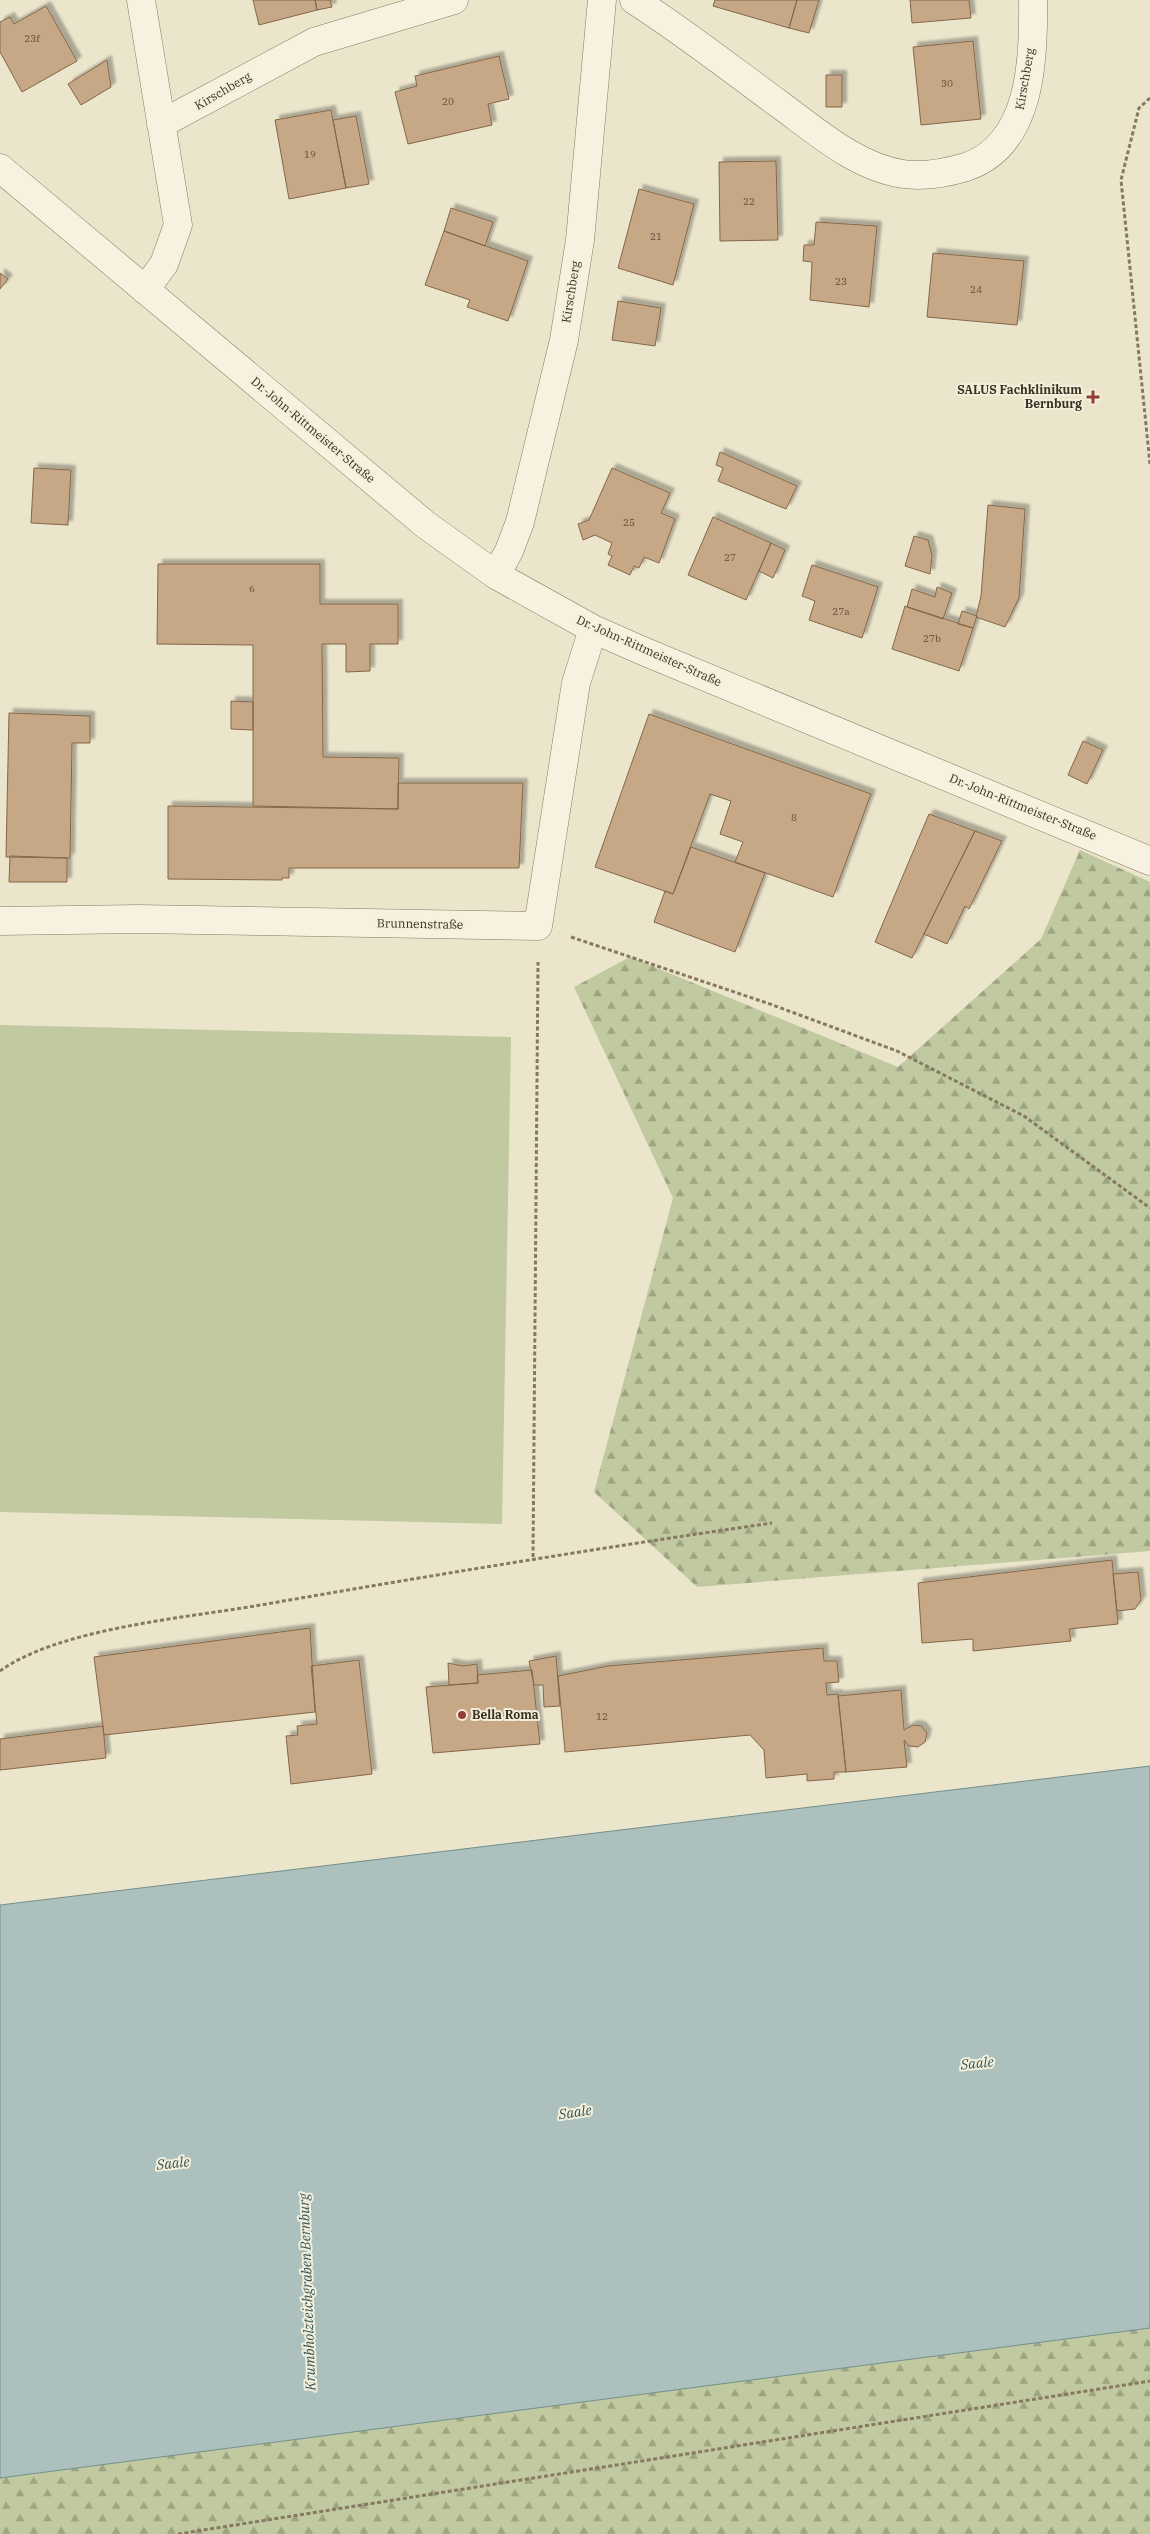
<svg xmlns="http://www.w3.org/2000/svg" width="1150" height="2534" font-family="'IBM Plex Serif',serif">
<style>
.grass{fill:#c0c9a0}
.forest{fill:url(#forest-firs)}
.water{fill:#acc1bd;stroke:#738f8b}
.building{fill:#c6a786;stroke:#846749;filter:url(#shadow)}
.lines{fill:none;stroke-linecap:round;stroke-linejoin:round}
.minor-casing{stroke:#877961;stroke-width:29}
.path{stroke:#877961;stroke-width:3;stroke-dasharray:4 2.5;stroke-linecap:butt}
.minor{stroke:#f7f2df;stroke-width:28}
.poi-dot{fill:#913f37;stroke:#f3efdb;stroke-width:2}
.labels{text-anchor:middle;stroke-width:4;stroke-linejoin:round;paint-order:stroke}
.number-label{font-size:10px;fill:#5d4e3c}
.street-label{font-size:12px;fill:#3a3023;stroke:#f3efdb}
.poi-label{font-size:12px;font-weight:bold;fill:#3a3023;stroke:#f3efdb;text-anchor:end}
.water-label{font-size:14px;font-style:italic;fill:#345658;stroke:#f3efdb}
</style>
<defs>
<pattern id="forest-firs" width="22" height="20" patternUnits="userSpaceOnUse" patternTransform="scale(1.25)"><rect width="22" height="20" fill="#c0c9a0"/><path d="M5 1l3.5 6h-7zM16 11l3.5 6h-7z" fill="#9da482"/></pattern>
<filter id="shadow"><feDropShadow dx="4.5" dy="-4.5" stdDeviation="1" flood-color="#0004"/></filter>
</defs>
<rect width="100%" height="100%" fill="#ebe5cc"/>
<!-- grass -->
<path class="grass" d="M0,1025l511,12 -9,487 -502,-12z"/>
<!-- forest -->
<path class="forest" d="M1080,850l70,32v669l-453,36 -103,-95 79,-294 -99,-211 56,-30 268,110 143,-128z
M1150,2328v206h-1150v-56z"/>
<!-- water -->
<path class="water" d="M1150,1766v562l-1150,150v-573z"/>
<!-- building -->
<path class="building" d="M253,0h62l2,10 -58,15z
M315,0h15l2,7 -15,3z
M715,0h82l-8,28 -76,-22z
M797,0h22l-10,33 -20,-5z
M910,0h59l2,18 -59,5z
M46,6l31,55 -55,31 -22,-40v-30l10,-5 4,7z
M973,41l8,78 -60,6 -8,-78z
M499,56l10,43 -21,5 4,21 -84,19 -13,-52 22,-6 -2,-10z
M107,60l4,27 -30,18 -13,-21z
M826,75h16v32h-16z
M331,110l15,78 -57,11 -14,-79z
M356,116l13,68 -23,4 -13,-68z
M776,161l2,79 -58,1 -1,-79z
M639,189l55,15 -21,81 -55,-17z
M451,208l42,14 -8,24 -41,-15z
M816,222l61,4 -8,81 -59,-7 2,-38 -9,-1 1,-16h10z
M444,231l84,30 -20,60 -41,-14 3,-7 -45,-15z
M933,253l91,8 -7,64 -90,-8z
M0,273l8,6 -8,10z
M618,301l43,7 -6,38 -43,-6z
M720,452l77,34 -11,23 -68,-28 5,-13 -7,-3z
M34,468l37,2 -3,55 -37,-2z
M612,468l58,25 -9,20 14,6 -16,44 -15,-6 -5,11 -5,-2 -4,9 -22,-10 4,-9 -4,-2 4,-11 -17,-8 -12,5 -5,-16 11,-4z
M988,505l37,4 -6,89 -14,29 -29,-10 5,-21z
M713,517l58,26 -25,57 -58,-25z
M914,536l14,4 4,15 -2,19 -25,-8z
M771,543l14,7 -12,28 -14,-7z
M158,564h162v40h78v40h-28v27l-24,1v-28h-24l1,113 76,1 -1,51 -145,-3v-161l-96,-1z
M812,565l66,22 -16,51 -53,-18 6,-19 -13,-5z
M937,587l15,6 -9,26 -36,-12 5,-18 23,8z
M905,606l68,22 -14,43 -67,-22z
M962,611l15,5 -4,12 -15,-4z
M231,701l22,1v28l-22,-1z
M9,713l81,3v27h-18l-2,115 -64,-1z
M649,714l222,80 -38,103 -98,-35 8,-20 -23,-8 11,-33 -21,-7 -37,100 -78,-27z
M1083,741l20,9 -16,34 -19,-9z
M398,783h125l-4,85h-230v10h-7v2l-114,-1v-73l230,3z
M929,814l46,17 -63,127 -37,-16z
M975,831l27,10 -33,68 -4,-3 -18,38 -23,-10z
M691,847l74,26 -30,79 -81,-30 11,-31 8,3z
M10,856l57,2v24h-58z
M1112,1560l6,64 -49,5 2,12 -98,10v-12l-51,4 -4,-60z
M1138,1572l3,28 -6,9 -18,2 -4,-37z
M310,1628l5,84 -211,23 -10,-78z
M823,1648l1,13h13l2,21 -13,1 1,12 11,-1 8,78h-12v7l-27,2v-7l-41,4 -2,-28 -14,-15 -185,17 -7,-76 50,-10z
M556,1656l4,50 -16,1 -1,-22h-9l-5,-24z
M359,1660l13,114 -81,10 -5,-48 12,-1 -1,-9 20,-2 -6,-58z
M448,1663l15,3 14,-2 1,19 -29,2z
M532,1670l8,74 -107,9 -7,-66 52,-4 -1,-8z
M901,1690l3,40 9,-5 8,1 6,7 -2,9 -7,5 -9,-1 -5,-6 3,27 -61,5 -8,-76z
M103,1726l3,32 -106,12v-31z"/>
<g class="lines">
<defs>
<path id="minor" d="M141,0l37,225 -14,39 -19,26
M634,0c50,32 97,69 145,104 37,27 77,63 124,70 21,3 43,-1 63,-7 66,-22 68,-109 67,-167
M161,124l153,-82 140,-42
M0,168l426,357 70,50 97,54 50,22 507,210
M496,575l13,-24 11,-29 44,-182 16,-100 22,-240
M0,921l138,-2 400,7 38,-243 17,-54"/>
</defs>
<!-- minor casing -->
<use href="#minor" class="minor-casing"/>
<!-- path -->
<path class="path" d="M1150,98l-11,10 -18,72 29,284
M571,937l199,67 127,47 127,65 126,92
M533,1557l5,-595
M0,1671c58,-42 183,-53 255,-65 172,-30 344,-58 517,-83
M178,2534l972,-153"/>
<!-- minor -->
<use href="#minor" class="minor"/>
</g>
<!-- markers -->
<g class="poi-dot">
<path d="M1090.5 389.5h5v5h5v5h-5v5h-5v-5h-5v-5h5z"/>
<circle cx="462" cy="1715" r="5"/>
</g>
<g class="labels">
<!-- number labels -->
<g class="number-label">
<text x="32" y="42">23f</text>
<text x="947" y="87">30</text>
<text x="448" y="105">20</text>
<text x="310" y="158">19</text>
<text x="749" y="205">22</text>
<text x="656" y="240">21</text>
<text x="841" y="285">23</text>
<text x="976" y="293">24</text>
<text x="629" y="526">25</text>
<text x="730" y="561">27</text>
<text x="252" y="592">6</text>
<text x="841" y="615">27a</text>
<text x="932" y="642">27b</text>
<text x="794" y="821">8</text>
<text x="602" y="1720">12</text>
</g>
<!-- street labels -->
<g class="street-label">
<text transform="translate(1025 79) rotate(-80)" y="4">Kirschberg</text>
<text transform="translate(223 91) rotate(-30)" y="4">Kirschberg</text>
<text transform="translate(571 292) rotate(-81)" y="4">Kirschberg</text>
<text transform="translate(313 430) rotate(40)" y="4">Dr.-John-Rittmeister-Straße</text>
<text transform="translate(649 651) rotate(24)" y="4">Dr.-John-Rittmeister-Straße</text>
<text transform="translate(1023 807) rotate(22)" y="4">Dr.-John-Rittmeister-Straße</text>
<text transform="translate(420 924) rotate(1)" y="4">Brunnenstraße</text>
</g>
<!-- poi labels -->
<g class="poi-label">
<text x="1082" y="394">SALUS Fachklinikum<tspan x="1082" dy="14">Bernburg</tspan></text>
<text x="472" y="1719" text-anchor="start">Bella Roma</text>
</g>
<!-- water labels -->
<g class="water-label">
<text transform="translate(977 2063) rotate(-5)" y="5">Saale</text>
<text transform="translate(575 2112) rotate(-8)" y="5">Saale</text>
<text transform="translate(173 2163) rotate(-6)" y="5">Saale</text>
<text transform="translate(307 2292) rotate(-92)" y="5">Krumbholzteichgraben Bernburg</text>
</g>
</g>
</svg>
